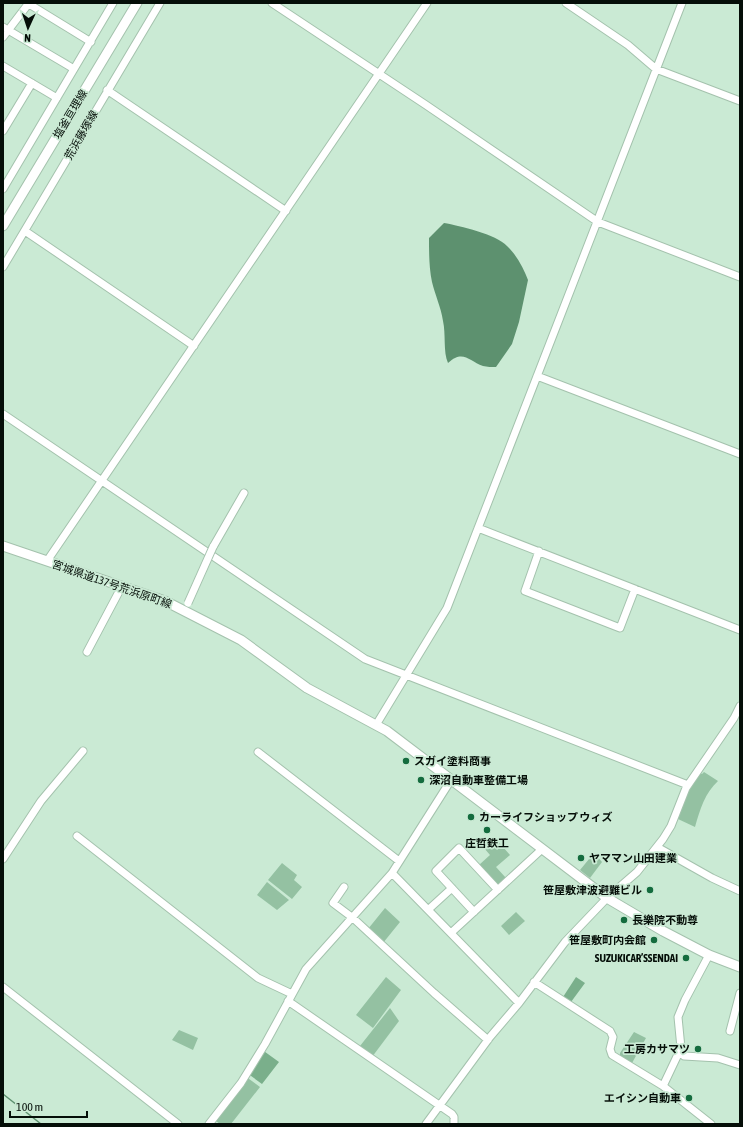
<svg xmlns="http://www.w3.org/2000/svg" width="743" height="1127" font-family="'Asap Condensed','Noto Sans JP',sans-serif">
<style>
.green{fill:#94c1a2}
.forest{fill:#7aaf8b}
.water{fill:#5d916f}
.lines{fill:none;stroke-linecap:round;stroke-linejoin:round}
.stream{stroke:#5d916f;stroke-width:1.5}
.minor-casing{stroke:#a4c2ad;stroke-width:9}
.major-casing{stroke:#a4c2ad;stroke-width:11}
.minor{stroke:#fff;stroke-width:7}
.major{stroke:#fff;stroke-width:9}
.minor-bridge-casing{stroke:#a4c2ad;stroke-width:9;stroke-linecap:butt}
.minor-bridge{stroke:#fff;stroke-width:7}
.poi-dot{fill:#146c3e;stroke:#caead4;stroke-width:1.5}
.labels{text-anchor:middle;stroke-width:3.5;stroke-linejoin:round;paint-order:stroke}
.street-label{font-size:11px;fill:#050e08;stroke:#caead4}
.poi-label{font-size:11px;font-weight:bold;fill:#050e08;stroke:#caead4;text-anchor:start}
</style>
<rect width="100%" height="100%" fill="#caead4"/>
<!-- green -->
<path class="green" d="M704,772l14,9c-13,12 -18,28 -23,46l-17,-8 6,-20 16,-26 2,1z
M495,838l15,17 -14,12 10,11 -6,7h-3l-18,-20 11,-10 -6,-7z
M594,853l8,9 -12,16 -10,-8z
M282,863l15,12 -3,5 8,7 -10,12 -24,-19z
M267,882l22,18 -12,10 -20,-15z
M385,908l15,14 -17,21 -15,-14z
M516,912l9,9 -16,14 -8,-9z
M386,977l15,13 -28,38 -17,-13z
M390,1008l9,13 -27,36 -12,-9v-2z
M179,1030l19,8 -5,12 -21,-10z
M634,1032l12,6 -14,25 -12,-7v-3z
M245,1076l15,11 -29,37h-11l-8,-6z"/>
<!-- forest -->
<path class="forest" d="M576,977l9,6 -14,19 -8,-5z
M261,1049l18,13 -17,22 -15,-11z"/>
<!-- water -->
<path class="water" d="M444,223c16,3 52,11 63,23 9,8 17,23 21,34l-9,42 -7,22 -16,23c-4,0 -9,0 -13,-1 -14,-5 -20,-17 -35,-3 -5,-11 -2,-29 -5,-42 -2,-14 -8,-26 -11,-39 -3,-14 -3,-30 -3,-44z"/>
<g class="lines">
<!-- stream -->
<path class="stream" d="M3,1094l38,30"/>
<defs>
<path id="minor" d="M272,3l154,102 172,117 142,55
M566,3l62,42 28,24 84,32
M29,4l62,38
M3,27l71,42
M3,37l26,-34
M3,66l54,32
M107,90l179,121
M3,131l29,-48
M3,189l110,-186
M25,231l169,115
M3,267l157,-264
M537,376l203,78
M3,414l362,245 323,126
M478,528l262,102
M213,547l31,-54
M539,551l-14,40 95,37 15,-39
M47,561l380,-558
M87,652l35,-66
M376,725l71,-117 235,-605
M258,752l141,109
M77,836l181,142 34,16
M657,847l55,31 28,13
M3,859l38,-58 42,-50
M392,873l127,130
M344,887l-11,16 20,15 81,75 54,47
M429,909l23,-21
M474,912l-38,-41 23,-23 39,42
M452,932l89,-82
M534,982l76,49 3,6 -3,12 2,6 51,31 48,38
M3,987l175,137
M288,1001l164,113 2,3v7
M730,1031l10,-38
M680,1052l4,4 34,2 22,7
M663,1086l18,-38 -3,-31 7,-17 24,-45
M209,1124l32,-41 24,-39 41,-75 86,-96 59,-93
M426,1124l64,-87 29,-34 46,-61 42,-44 30,-26 26,-33 8,-13 15,-38 48,-70 6,-12"/>
<path id="major" d="M3,226l134,-223
M3,546l162,55 76,39 66,48 80,43 220,167 56,33 46,24 31,12"/>
</defs>
<!-- minor casing -->
<use href="#minor" class="minor-casing"/>
<!-- major casing -->
<use href="#major" class="major-casing"/>
<!-- minor -->
<use href="#minor" class="minor"/>
<!-- major -->
<use href="#major" class="major"/>
<defs>
<path id="minor-bridge" d="M188,603l25,-56"/>
</defs>
<!-- minor-bridge casing -->
<use href="#minor-bridge" class="minor-bridge-casing"/>
<!-- minor-bridge -->
<use href="#minor-bridge" class="minor-bridge"/>
</g>
<!-- markers -->
<g class="poi-dot">
<circle cx="406" cy="761" r="4"/>
<circle cx="421" cy="780" r="4"/>
<circle cx="471" cy="817" r="4"/>
<circle cx="487" cy="830" r="4"/>
<circle cx="581" cy="858" r="4"/>
<circle cx="650" cy="890" r="4"/>
<circle cx="624" cy="920" r="4"/>
<circle cx="654" cy="940" r="4"/>
<circle cx="686" cy="958" r="4"/>
<circle cx="698" cy="1049" r="4"/>
<circle cx="689" cy="1098" r="4"/>
</g>
<g class="labels">
<!-- street labels -->
<g class="street-label">
<text transform="translate(70 114) rotate(-59)" y="4">塩釜亘理線</text>
<text transform="translate(81 135) rotate(-60)" y="4">荒浜藤塚線</text>
<text transform="translate(112 584) rotate(19)" y="4">宮城県道137号荒浜原町線</text>
</g>
<!-- poi labels -->
<g class="poi-label">
<text x="414" y="765">スガイ塗料商事</text>
<text x="429" y="784">深沼自動車整備工場</text>
<text x="479" y="821">カーライフショップ ウィズ</text>
<text x="487" y="847" text-anchor="middle">庄哲鉄工</text>
<text x="589" y="862">ヤママン山田建業</text>
<text x="642" y="894" text-anchor="end">笹屋敷津波避難ビル</text>
<text x="632" y="924">長樂院不動尊</text>
<text x="646" y="944" text-anchor="end">笹屋敷町内会館</text>
<text x="678" y="962" text-anchor="end">SUZUKICAR’SSENDAI</text>
<text x="690" y="1053" text-anchor="end">工房カサマツ</text>
<text x="681" y="1102" text-anchor="end">エイシン自動車</text>
</g>
</g>
<!-- border -->
<rect width="743" height="1127" fill="none" stroke="#050e08" stroke-width="8"/>
<!-- north arrow -->
<g transform="translate(28 28) rotate(183)" stroke="#caead4" stroke-width="3" paint-order="stroke">
<path d="M0-3L7 15L0 10L-7 15Z" fill="#050e08"/>
<text y="-6" font-size="11" font-weight="bold" text-anchor="middle" fill="#050e08">N</text>
</g>
<!-- scale -->
<path d="M10 1111v6h77v-6" fill="none" stroke="#050e08" stroke-width="2"/>
<text x="16" y="1111" font-size="12" fill="#050e08" stroke="#caead4" stroke-width="3" paint-order="stroke">100 m</text>
</svg>
